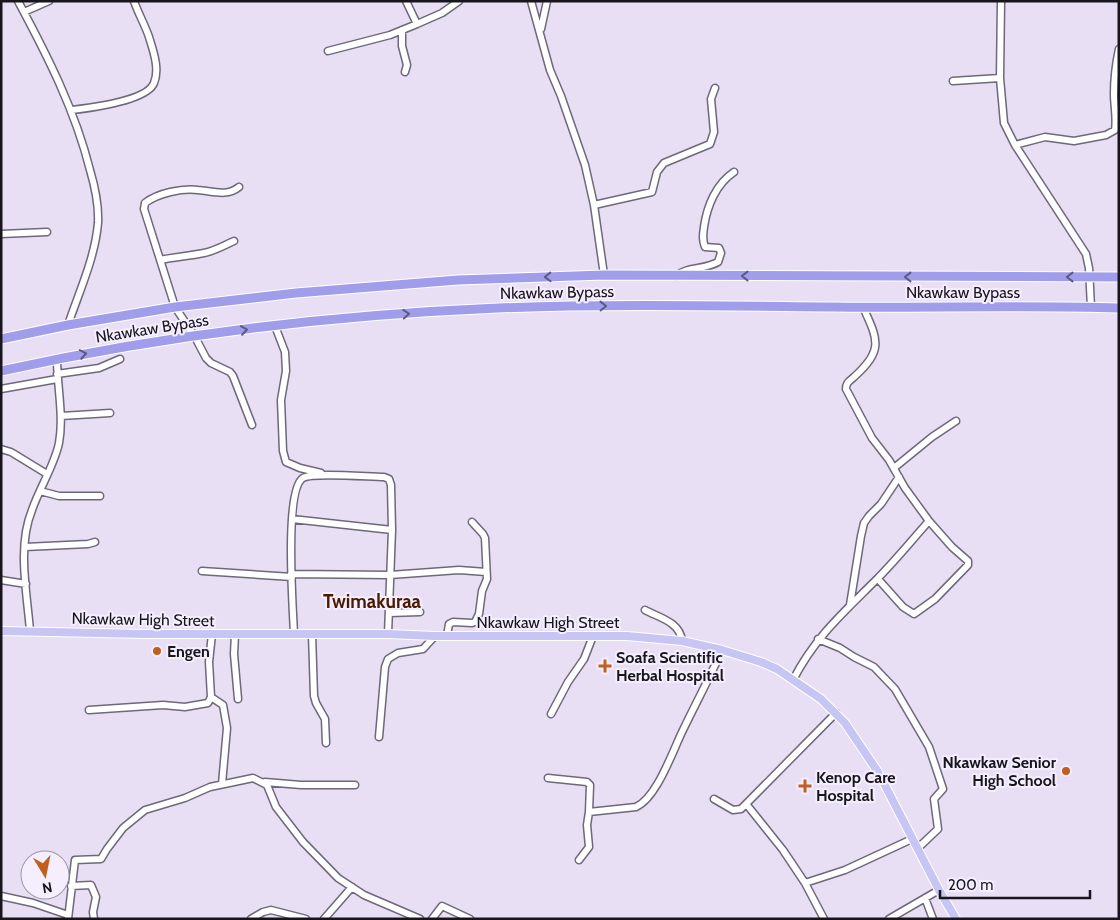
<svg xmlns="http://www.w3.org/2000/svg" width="1120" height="920" font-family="Cabin,sans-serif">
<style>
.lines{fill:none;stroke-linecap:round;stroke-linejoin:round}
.minor-casing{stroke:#6f677a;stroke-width:9}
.major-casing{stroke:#fff;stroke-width:10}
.highway-casing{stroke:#fff;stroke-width:11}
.minor{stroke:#fff;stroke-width:6}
.major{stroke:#c6c5f3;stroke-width:8}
.highway{stroke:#a09eeb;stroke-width:9}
.oneway{stroke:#5c5a84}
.poi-dot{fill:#c05f1e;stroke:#f5eeff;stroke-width:2}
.labels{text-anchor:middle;stroke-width:4;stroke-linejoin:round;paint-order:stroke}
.street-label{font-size:16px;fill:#18151c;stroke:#f5eeff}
.poi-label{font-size:16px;font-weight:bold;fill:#18151c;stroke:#f5eeff;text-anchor:start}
.quarter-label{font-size:19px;font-weight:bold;fill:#491b00;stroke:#f5eeff}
</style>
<rect width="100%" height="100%" fill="#e9dff5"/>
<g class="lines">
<defs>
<path id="minor" d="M18,1c29,54 57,109 72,169 5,17 9,34 8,53 -3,35 -19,69 -30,102
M406,1l11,23 25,-11 17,-12
M531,1l19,69 11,26 24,69 9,40 10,70
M1001,1l-1,77 4,45 11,22 71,109 3,14 2,39
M24,12l25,-11
M541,29l6,-28
M402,30v16l5,19 -2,7
M328,51l62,-16 27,-11
M953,81l47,-3
M72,110c17,-2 75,-9 82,-27 6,-14 -1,-33 -5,-46 -4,-12 -11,-24 -15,-36
M1015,145l30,-8 29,4 32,-6 9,-5c2,-12 -1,-24 -1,-36 0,-15 2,-31 5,-45
M239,187c-12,10 -27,4 -41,3 -16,-2 -40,3 -53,13l-1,6 31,98 20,30 11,21 5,5 19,9 3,4 19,49
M594,205l58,-13 5,-20 7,-9 46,-19 4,-12 -3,-33 4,-11
M1,234l46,-2
M160,260c15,-3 29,-4 44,-7 11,-2 21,-8 30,-12
M676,276c12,-10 28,-6 42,-14l3,-9 -2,-5 -14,-1c-3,-7 -2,-13 -1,-20 3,-21 12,-43 30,-55
M275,326l10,26 1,19 -5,29 2,51 3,11 14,6 21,5
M57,374l42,-6 21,-9
M1,389l56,-10
M61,416l49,-3
M1,449l10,3 36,22
M894,468l38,-31 24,-16
M40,491l19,5h41
M292,519l100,11
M25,547l63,-3 7,-2
M202,571l90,6
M291,574l99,1 69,-5 27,2
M878,579l25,28 11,7 21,-15 33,-34v-4l-16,-14 -23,-26
M1,580l25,4
M850,605l11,-69 3,-13 5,-7 12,-12 18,-27
M645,610c15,8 35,12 37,31
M389,613l31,-1
M30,631c-3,-39 -13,-84 2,-121 7,-21 23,-46 27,-67 5,-27 -2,-57 -2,-84
M235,634l-1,20 4,45
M294,634c-1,-25 -10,-144 9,-156 10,-6 66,-1 81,-1l5,2 2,6 1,45 -4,104
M312,634l2,62 2,7 9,16 1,24
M447,636l2,-12 4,-2 19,1 3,-1 4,-8 3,-23 5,-12 -2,-41 -2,-4 -11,-12
M818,639l22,9 14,9 20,10 21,22 34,58 14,42 -9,10 4,30 -20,19
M793,680c22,-43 51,-68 84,-101 18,-18 35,-39 52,-58l-24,-33 -16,-28 -17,-22 -26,-49c0,-7 4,-8 8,-12 30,-27 24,-37 9,-70
M211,697l12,8 4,23 -5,56
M89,710l74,-5 22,2 23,-4 3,-6 -2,-35 3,-28
M551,714l17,-32 16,-23 9,-23
M379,737l6,-70 3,-8 10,-6 25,-4 12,-13
M548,778l39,4 3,3 -1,27
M265,782l36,3h54
M714,799l19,11 8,-1 95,-96
M747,805l36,45 22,33 19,36
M579,860l10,-13 -2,-22 2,-13 47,-5c21,-9 37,-57 47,-77 13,-27 27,-53 39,-80
M805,883l40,-13 67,-31
M71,886l20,-1 5,12 -3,15 1,7
M1,896l32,7 35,12
M925,898l8,21
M68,919l7,-59 26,-1 6,-10 16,-21 22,-18 40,-12 25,-11 43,-9 14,7 9,22 27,35 35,36 26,17 56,24
M251,919l12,-7 8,-2 35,9
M324,919l28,-32
M432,919l10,-13 28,13
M889,919l50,-29"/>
<path id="major" d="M1,631l145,3h242l47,2h192l55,5 40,9 39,12 16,7 44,30 24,24 33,49 61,118 17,29"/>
<path id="highway" d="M1,339l67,-14 107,-18 121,-14 162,-13 146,-5 515,2
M1,371c163,-36 331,-56 497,-63 111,-4 222,-2 333,-1 96,1 192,-2 288,1"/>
</defs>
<!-- minor casing -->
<use href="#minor" class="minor-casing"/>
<!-- major casing -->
<use href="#major" class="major-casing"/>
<!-- highway casing -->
<use href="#highway" class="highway-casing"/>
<!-- minor -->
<use href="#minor" class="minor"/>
<!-- major -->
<use href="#major" class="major"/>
<!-- highway -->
<use href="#highway" class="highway"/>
</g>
<!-- one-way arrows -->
<defs><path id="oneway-chevron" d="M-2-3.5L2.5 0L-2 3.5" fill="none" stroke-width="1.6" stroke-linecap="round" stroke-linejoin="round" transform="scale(1.25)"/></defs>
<g class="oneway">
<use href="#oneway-chevron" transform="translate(745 276) rotate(-180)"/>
<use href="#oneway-chevron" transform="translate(548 277) rotate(178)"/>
<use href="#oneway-chevron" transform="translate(908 277) rotate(-180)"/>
<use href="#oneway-chevron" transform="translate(1070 277) rotate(-180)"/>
<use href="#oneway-chevron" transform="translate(603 306) rotate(-1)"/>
<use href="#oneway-chevron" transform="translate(406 314) rotate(-4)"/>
<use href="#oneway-chevron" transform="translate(244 330) rotate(-8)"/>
<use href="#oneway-chevron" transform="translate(83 354) rotate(-10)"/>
</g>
<!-- markers -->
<g class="poi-dot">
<circle cx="157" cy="651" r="5"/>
<path d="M602.5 658.5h5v5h5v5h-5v5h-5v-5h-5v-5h5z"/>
<circle cx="1066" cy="771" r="5"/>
<path d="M802.5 778.5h5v5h5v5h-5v5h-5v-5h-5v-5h5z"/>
</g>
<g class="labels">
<!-- street labels -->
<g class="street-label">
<text transform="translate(557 292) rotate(-1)" y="6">Nkawkaw Bypass</text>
<text x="963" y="298">Nkawkaw Bypass</text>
<text transform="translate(152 328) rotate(-9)" y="6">Nkawkaw Bypass</text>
<text transform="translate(143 619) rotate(1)" y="6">Nkawkaw High Street</text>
<text x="548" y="628">Nkawkaw High Street</text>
</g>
<!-- poi labels -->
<g class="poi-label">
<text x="167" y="657">Engen</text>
<text x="616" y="663">Soafa Scientific<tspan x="616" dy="18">Herbal Hospital</tspan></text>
<text x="1056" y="768" text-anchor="end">Nkawkaw Senior<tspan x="1056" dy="18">High School</tspan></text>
<text x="816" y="783">Kenop Care<tspan x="816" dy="18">Hospital</tspan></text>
</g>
<!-- quarter labels -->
<g class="quarter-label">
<text x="372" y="608">Twimakuraa</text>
</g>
</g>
<!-- border -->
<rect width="1120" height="920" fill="none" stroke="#18151c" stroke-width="5"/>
<!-- north arrow -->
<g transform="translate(45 875) rotate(170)"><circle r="24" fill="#f5eeff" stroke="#9d97a4"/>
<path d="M0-4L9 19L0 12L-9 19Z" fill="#c05f1e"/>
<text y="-8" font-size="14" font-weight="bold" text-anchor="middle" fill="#18151c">N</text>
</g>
<!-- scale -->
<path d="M940 890v8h150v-8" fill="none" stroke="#18151c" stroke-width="2.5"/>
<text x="948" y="890" font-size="15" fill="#18151c" stroke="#f5eeff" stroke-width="4" paint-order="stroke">200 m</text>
</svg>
